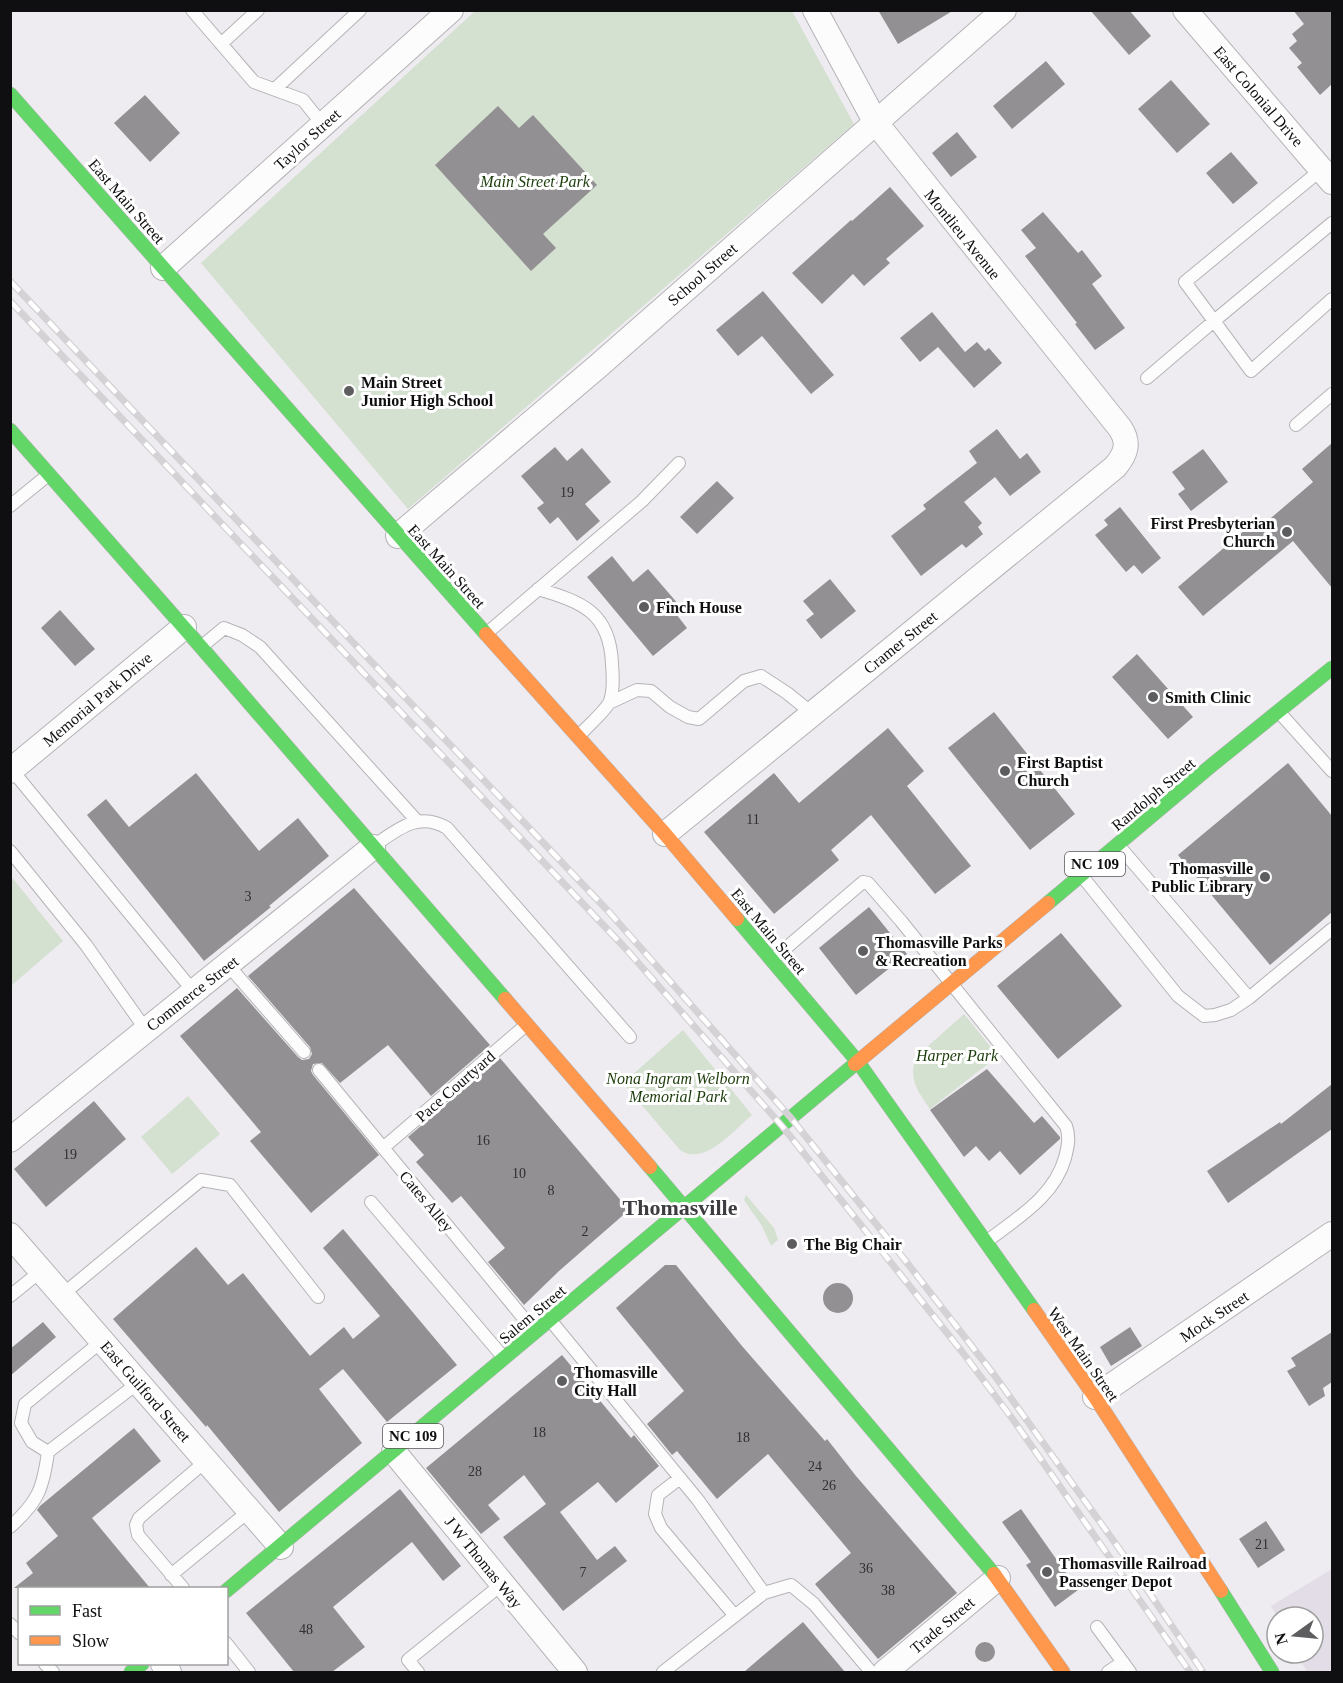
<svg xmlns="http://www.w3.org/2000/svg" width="1343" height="1683" font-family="'Times New Roman',serif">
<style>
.built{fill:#e2dde6}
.green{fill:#d4e0d0}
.building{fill:#929092}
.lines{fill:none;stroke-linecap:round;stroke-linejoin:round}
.lane-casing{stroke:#b5b3b6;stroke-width:14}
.street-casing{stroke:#b5b3b6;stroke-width:26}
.fast-casing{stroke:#b5b3b6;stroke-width:15}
.slow-casing{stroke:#b5b3b6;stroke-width:15}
.lane{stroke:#fcfcfd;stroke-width:12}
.street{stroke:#fcfcfd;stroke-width:24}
.fast{stroke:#63d668;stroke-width:14}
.slow{stroke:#ff974d;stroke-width:14}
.rail-casing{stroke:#d4d2d4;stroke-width:7}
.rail{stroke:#fff;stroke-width:4.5;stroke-dasharray:14;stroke-linecap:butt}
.poi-dot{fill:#5d5c5e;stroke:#fff;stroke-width:2}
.labels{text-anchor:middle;stroke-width:6;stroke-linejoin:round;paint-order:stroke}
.number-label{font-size:14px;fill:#302e30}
.shield{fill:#fff;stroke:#575658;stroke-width:1.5}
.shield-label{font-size:15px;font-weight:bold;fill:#0f0e10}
.street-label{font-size:16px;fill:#0f0e10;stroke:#fff}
.park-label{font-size:16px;font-style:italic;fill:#1c3d0b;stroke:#fff}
.poi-label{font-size:16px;font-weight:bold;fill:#0f0e10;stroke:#fff;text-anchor:start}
.district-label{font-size:22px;font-weight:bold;fill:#3e3c40;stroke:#fff}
</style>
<rect width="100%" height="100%" fill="#eeecf0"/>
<!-- built -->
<path class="built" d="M1332,1569v103h-25l-10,-19h16v-36h-36l-6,-11z"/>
<!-- green -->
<path class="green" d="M475,11h317l62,113 -446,385 -207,-246z
M10,875l53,66 -52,45 -1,-1z
M964,1014l34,42 -68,53c-12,-17 -24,-34 -12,-54z
M683,1030l69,85c-18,15 -48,52 -72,35l-57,-67z
M188,1096l32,38 -48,40 -31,-37z
M746,1195l28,33 4,12 -7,6 -9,-20 -18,-26z"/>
<!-- building -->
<path class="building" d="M878,10h76l-56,34z
M1090,10h39l22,26 -22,19z
M1293,10h39v74l-12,11 -23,-28 5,-4 -13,-15 8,-7 -5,-7 12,-10z
M1046,61l19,23 -53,45 -19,-23z
M1171,80l39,44 -33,29 -39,-44z
M145,95l35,38 -30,29 -36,-39z
M498,106l21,22 14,-13 64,70 -54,49 13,14 -25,23 -96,-106z
M957,132l20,25 -26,20 -19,-24z
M1231,152l27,31 -25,21 -27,-31z
M890,187l34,39 -38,33 4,4 -26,23 -11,-12 -31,30 -30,-31 59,-53 1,1z
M1043,212l35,41 4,-3 20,26 -10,8 33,44 -30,22 -20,-26 2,-1 -52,-67 11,-8 -15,-18z
M763,291l71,84 -23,19 -49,-58 -24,20 -22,-26z
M932,312l33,40 12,-10 8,9 4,-3 13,15 -28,25 -36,-41 -18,15 -20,-24z
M997,429l23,30 7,-6 14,19 -31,24 -15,-19 -31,25 18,21 -4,4 5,7 -17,14 -4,-4 -41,32 -30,-40 35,-27 -3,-4 54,-42 -8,-12z
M1332,443v145l-39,-47 -90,75 -25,-29 81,-69 5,6 49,-42 -11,-13z
M555,447l12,14 15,-13 29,34 -26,22 15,17 -23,20 -19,-24 -8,7 -13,-16 7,-5 -23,-27z
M1203,449l25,33 -37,29 -13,-17 7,-5 -13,-17z
M717,481l17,17 -37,36 -17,-17z
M1120,507l41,51 -19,16 -8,-9 -8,7 -31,-37 13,-10 -4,-5z
M612,556l21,26 15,-13 31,36 -6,5 14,18 -34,28 -66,-79z
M830,579l26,32 -35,28 -15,-19 8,-6 -11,-13z
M60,610l35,39 -20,17 -34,-38z
M1137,654l56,63 -25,22 -56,-62z
M994,712l81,102 -45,36 -82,-102z
M888,728l36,43 -17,15 64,80 -36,28 -64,-79 -40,35 8,10 -65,54 -70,-82 70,-59 25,30z
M1288,763l44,53v96l-62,53 -92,-110z
M196,773l63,78 39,-33 31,38 -60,50 2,1 -67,54 -117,-146 19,-16 23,28z
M354,888l136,157 -59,51 -43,-51 -48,38 -18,-20 -9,1 -2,7 2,4 66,80 -68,58 -61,-72 11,-9 -81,-96 57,-48 61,69 4,3 7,-1 3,-5 -2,-7 -62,-71z
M869,907l38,47 -51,41 -37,-47z
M1061,933l61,73 -64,53 -61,-73z
M500,1058l129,152 -70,61 -35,34 -36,-43 17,-14 -44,-52 -9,7 -36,-41 8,-7 -16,-18z
M987,1069l47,54 8,-7 18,21v2l-40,36 -20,-24 -11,10 -13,-15 -12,11 -34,-47z
M1332,1084v45l-104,74 -21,-32 73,-49 1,2z
M94,1101l32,38 -80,68 -32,-38z
M343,1229l114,136 -70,57 -44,-53 -24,20 43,54 -83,69 -72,-87 -1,2 -93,-108 83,-72 32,38 15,-12 67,83 34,-29 9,12 27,-23 -57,-68z
M665,1265h11l66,81 83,95 2,-2 29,37 101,117 -79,66 -63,-75 36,-31 -83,-99 -51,45 -40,-48 -5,4 -25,-31 37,-33 -68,-83z
M823 1298a15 15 0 1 1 30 0a15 15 0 1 1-30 0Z
M43,1322l13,15 -46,39v-27z
M1130,1327l12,19 -31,20 -11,-19z
M1332,1332v50l-9,6 2,8 -16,10 -22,-35 9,-5 -5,-8z
M562,1355l69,83 3,-3 25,31 -43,37 -18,-21 -38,30 37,48 18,-14 12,15 -64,50 -60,-74 43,-33 -22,-29 -36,30 12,14 -19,15 -55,-66z
M134,1428l27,33 -69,57 58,70h-136l19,-15 -7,-10 32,-27 -21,-26 3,-4z
M400,1489l61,77 -18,15 -31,-39 -79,65 32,40 -33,25h-38l-48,-59z
M1021,1509l57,81 -23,17 -29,-42 5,-3 -29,-40z
M1266,1521l19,29 -27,18 -19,-29z
M803,1622l42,50h-101l21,-18z
M975 1652a10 10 0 1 1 20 0a10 10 0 1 1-20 0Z"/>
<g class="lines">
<defs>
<path id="lane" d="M192,10l62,72 49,18 20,25
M221,44l37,-34
M275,89l85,-79
M1322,169l-137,113 29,39 118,-98
M1147,378l67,-57 37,50 81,-72
M1296,425l36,-31
M10,506l38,-31
M538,589c44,13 72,23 74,75 1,12 2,26 -2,37 -4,10 -24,26 -31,35
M487,633l155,-132 37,-38
M201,647l23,-19 18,7 18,12 157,174
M609,703l28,-13 14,1 19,16 18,10 11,2 45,-38 17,-5 26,17 26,21
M1279,712l53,59
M12,770l182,222
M375,845c23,-16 44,-34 72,-17l183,209
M1119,846l130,152
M10,851l76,94 60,85
M1082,876l96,120 26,20 11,-1 16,-5 18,-12 83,-69
M772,960l91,-78 5,1 33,38 165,205c4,11 2,20 -1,32 -11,39 -48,60 -79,84
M228,965l76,87
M319,1070l216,262
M383,1148l143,-123
M371,1202l133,156
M62,1295l139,-115 29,5 88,112
M10,1296l31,-25
M551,1321l147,179 66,93
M48,1452l-16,-10 -11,-19 4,-19 77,-63
M680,1478l-22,17 -3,19 6,14 74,88
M10,1527c28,-25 33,-38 38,-75l90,-69
M171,1575l78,-64
M183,1588l-45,-53 -2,-10 3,-7 67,-57
M10,1624l10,10
M1097,1627l33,45
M226,1643l23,29
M45,1664l8,8
M418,1672l-10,-12 94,-76
M663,1672l101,-79 27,-8 23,19 57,68
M1108,1672l15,-10"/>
<path id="street" d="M1185,10l147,172
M163,268l288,-258
M398,536l199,-169 407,-357
M10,771l174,-144
M665,834l450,-367c11,-13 15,-24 5,-39l-244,-305 -61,-113
M10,1140l363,-293
M10,1235l271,312
M1095,1397l237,-163
M394,1452l181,220
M163,1664l6,8
M885,1672l113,-94"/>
<path id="fast" d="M10,94l476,540
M10,430l191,217 304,352
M1048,903l164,-138 120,-97
M737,919l121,143 176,248
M650,1167l344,407
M226,1591l629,-527
M1221,1591l51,81
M131,1672l11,-8"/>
<path id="slow" d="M486,634l179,200 72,85
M505,999l145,168
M855,1064l193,-161
M1034,1310l61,87 126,194
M994,1574l69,98"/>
</defs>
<!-- lane casing -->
<use href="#lane" class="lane-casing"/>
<!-- street casing -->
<use href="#street" class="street-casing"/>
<!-- fast casing -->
<use href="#fast" class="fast-casing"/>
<!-- slow casing -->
<use href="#slow" class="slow-casing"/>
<!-- lane -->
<use href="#lane" class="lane"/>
<!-- street -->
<use href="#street" class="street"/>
<!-- fast -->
<use href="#fast" class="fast"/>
<!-- slow -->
<use href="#slow" class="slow"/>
<defs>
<path id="rail" d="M10,281l599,631 182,206 110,137 94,121 128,178 80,118
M10,301l616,648 156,177 181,227 51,68 176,251"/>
</defs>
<!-- rail casing -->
<use href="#rail" class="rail-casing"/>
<!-- rail -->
<use href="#rail" class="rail"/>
</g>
<!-- markers -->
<g class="poi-dot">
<circle cx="349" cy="391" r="6"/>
<circle cx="1287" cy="532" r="6"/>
<circle cx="644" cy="607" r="6"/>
<circle cx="1153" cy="697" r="6"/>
<circle cx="1005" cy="771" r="6"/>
<circle cx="1265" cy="877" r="6"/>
<circle cx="863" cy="951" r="6"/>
<circle cx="792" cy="1244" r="6"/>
<circle cx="562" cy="1381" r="6"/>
<circle cx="1047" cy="1572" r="6"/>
</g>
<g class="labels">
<!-- number labels -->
<g class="number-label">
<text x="567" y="497">19</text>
<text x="753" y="824">11</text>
<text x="248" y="901">3</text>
<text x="483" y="1145">16</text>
<text x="70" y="1159">19</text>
<text x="519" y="1178">10</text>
<text x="551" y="1195">8</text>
<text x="585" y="1236">2</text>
<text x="539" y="1437">18</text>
<text x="743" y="1442">18</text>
<text x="815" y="1471">24</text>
<text x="475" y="1476">28</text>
<text x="829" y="1490">26</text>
<text x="1262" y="1549">21</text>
<text x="866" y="1573">36</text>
<text x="583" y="1577">7</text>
<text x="888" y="1595">38</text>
<text x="306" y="1634">48</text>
</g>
<!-- shield labels -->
<g class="shield">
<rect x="1065" y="852" width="60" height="24" rx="4.5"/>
<rect x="383" y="1424" width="60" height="24" rx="4.5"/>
</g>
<g class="shield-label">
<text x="1095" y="869">NC 109</text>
<text x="413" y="1441">NC 109</text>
</g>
<!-- street labels -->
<g class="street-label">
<text transform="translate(1259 96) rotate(49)" y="6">East Colonial Drive</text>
<text transform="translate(307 139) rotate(-42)" y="6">Taylor Street</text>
<text transform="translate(127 201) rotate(49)" y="6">East Main Street</text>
<text transform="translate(963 234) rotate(51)" y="6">Montlieu Avenue</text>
<text transform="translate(702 274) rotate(-41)" y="6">School Street</text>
<text transform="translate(447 566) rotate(48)" y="6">East Main Street</text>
<text transform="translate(900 642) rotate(-39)" y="6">Cramer Street</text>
<text transform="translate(97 699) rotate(-40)" y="6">Memorial Park Drive</text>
<text transform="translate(1153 794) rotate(-40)" y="6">Randolph Street</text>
<text transform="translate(769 931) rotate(50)" y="6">East Main Street</text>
<text transform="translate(192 993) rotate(-38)" y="6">Commerce Street</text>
<text transform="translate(455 1086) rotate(-41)" y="6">Pace Courtyard</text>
<text transform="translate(427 1201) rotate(50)" y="6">Cates Alley</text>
<text transform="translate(532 1314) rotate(-40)" y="6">Salem Street</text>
<text transform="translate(1214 1316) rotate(-34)" y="6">Mock Street</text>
<text transform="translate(1084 1354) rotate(55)" y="6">West Main Street</text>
<text transform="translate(146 1391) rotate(49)" y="6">East Guilford Street</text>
<text transform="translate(484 1562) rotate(51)" y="6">J W Thomas Way</text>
<text transform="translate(942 1625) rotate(-40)" y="6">Trade Street</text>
</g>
<!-- park labels -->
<g class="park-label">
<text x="535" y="187">Main Street Park</text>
<text x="957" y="1061">Harper Park</text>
<text x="678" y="1084">Nona Ingram Welborn<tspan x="678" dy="18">Memorial Park</tspan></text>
</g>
<!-- poi labels -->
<g class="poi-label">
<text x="361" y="388">Main Street<tspan x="361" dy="18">Junior High School</tspan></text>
<text x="1275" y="529" text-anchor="end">First Presbyterian<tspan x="1275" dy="18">Church</tspan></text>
<text x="656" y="613">Finch House</text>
<text x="1165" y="703">Smith Clinic</text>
<text x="1017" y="768">First Baptist<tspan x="1017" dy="18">Church</tspan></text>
<text x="1253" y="874" text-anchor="end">Thomasville<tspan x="1253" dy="18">Public Library</tspan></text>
<text x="875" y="948">Thomasville Parks<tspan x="875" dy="18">&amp; Recreation</tspan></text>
<text x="804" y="1250">The Big Chair</text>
<text x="574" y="1378">Thomasville<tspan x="574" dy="18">City Hall</tspan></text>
<text x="1059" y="1569">Thomasville Railroad<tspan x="1059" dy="18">Passenger Depot</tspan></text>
</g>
<!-- district labels -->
<g class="district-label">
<text x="680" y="1215">Thomasville</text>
</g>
</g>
<!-- border -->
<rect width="1343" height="1683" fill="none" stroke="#0f0e10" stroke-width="24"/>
<!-- legend -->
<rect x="18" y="1587" width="210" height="78" fill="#ffffff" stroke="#9f9f9f" stroke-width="1.5"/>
<rect x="30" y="1606" width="30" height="9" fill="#63d668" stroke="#9f9f9f" stroke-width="1.5"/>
<text x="72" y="1617" font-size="18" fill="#0f0e10">Fast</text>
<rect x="30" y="1636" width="30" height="9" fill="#ff974d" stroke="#9f9f9f" stroke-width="1.5"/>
<text x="72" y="1647" font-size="18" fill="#0f0e10">Slow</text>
<!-- north arrow -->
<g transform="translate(1295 1635) rotate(255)"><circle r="28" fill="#ffffff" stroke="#9f9f9f" stroke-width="1.5"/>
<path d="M0-4.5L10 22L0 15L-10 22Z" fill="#5d5c5e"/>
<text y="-9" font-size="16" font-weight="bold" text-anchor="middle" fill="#0f0e10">N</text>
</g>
</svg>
